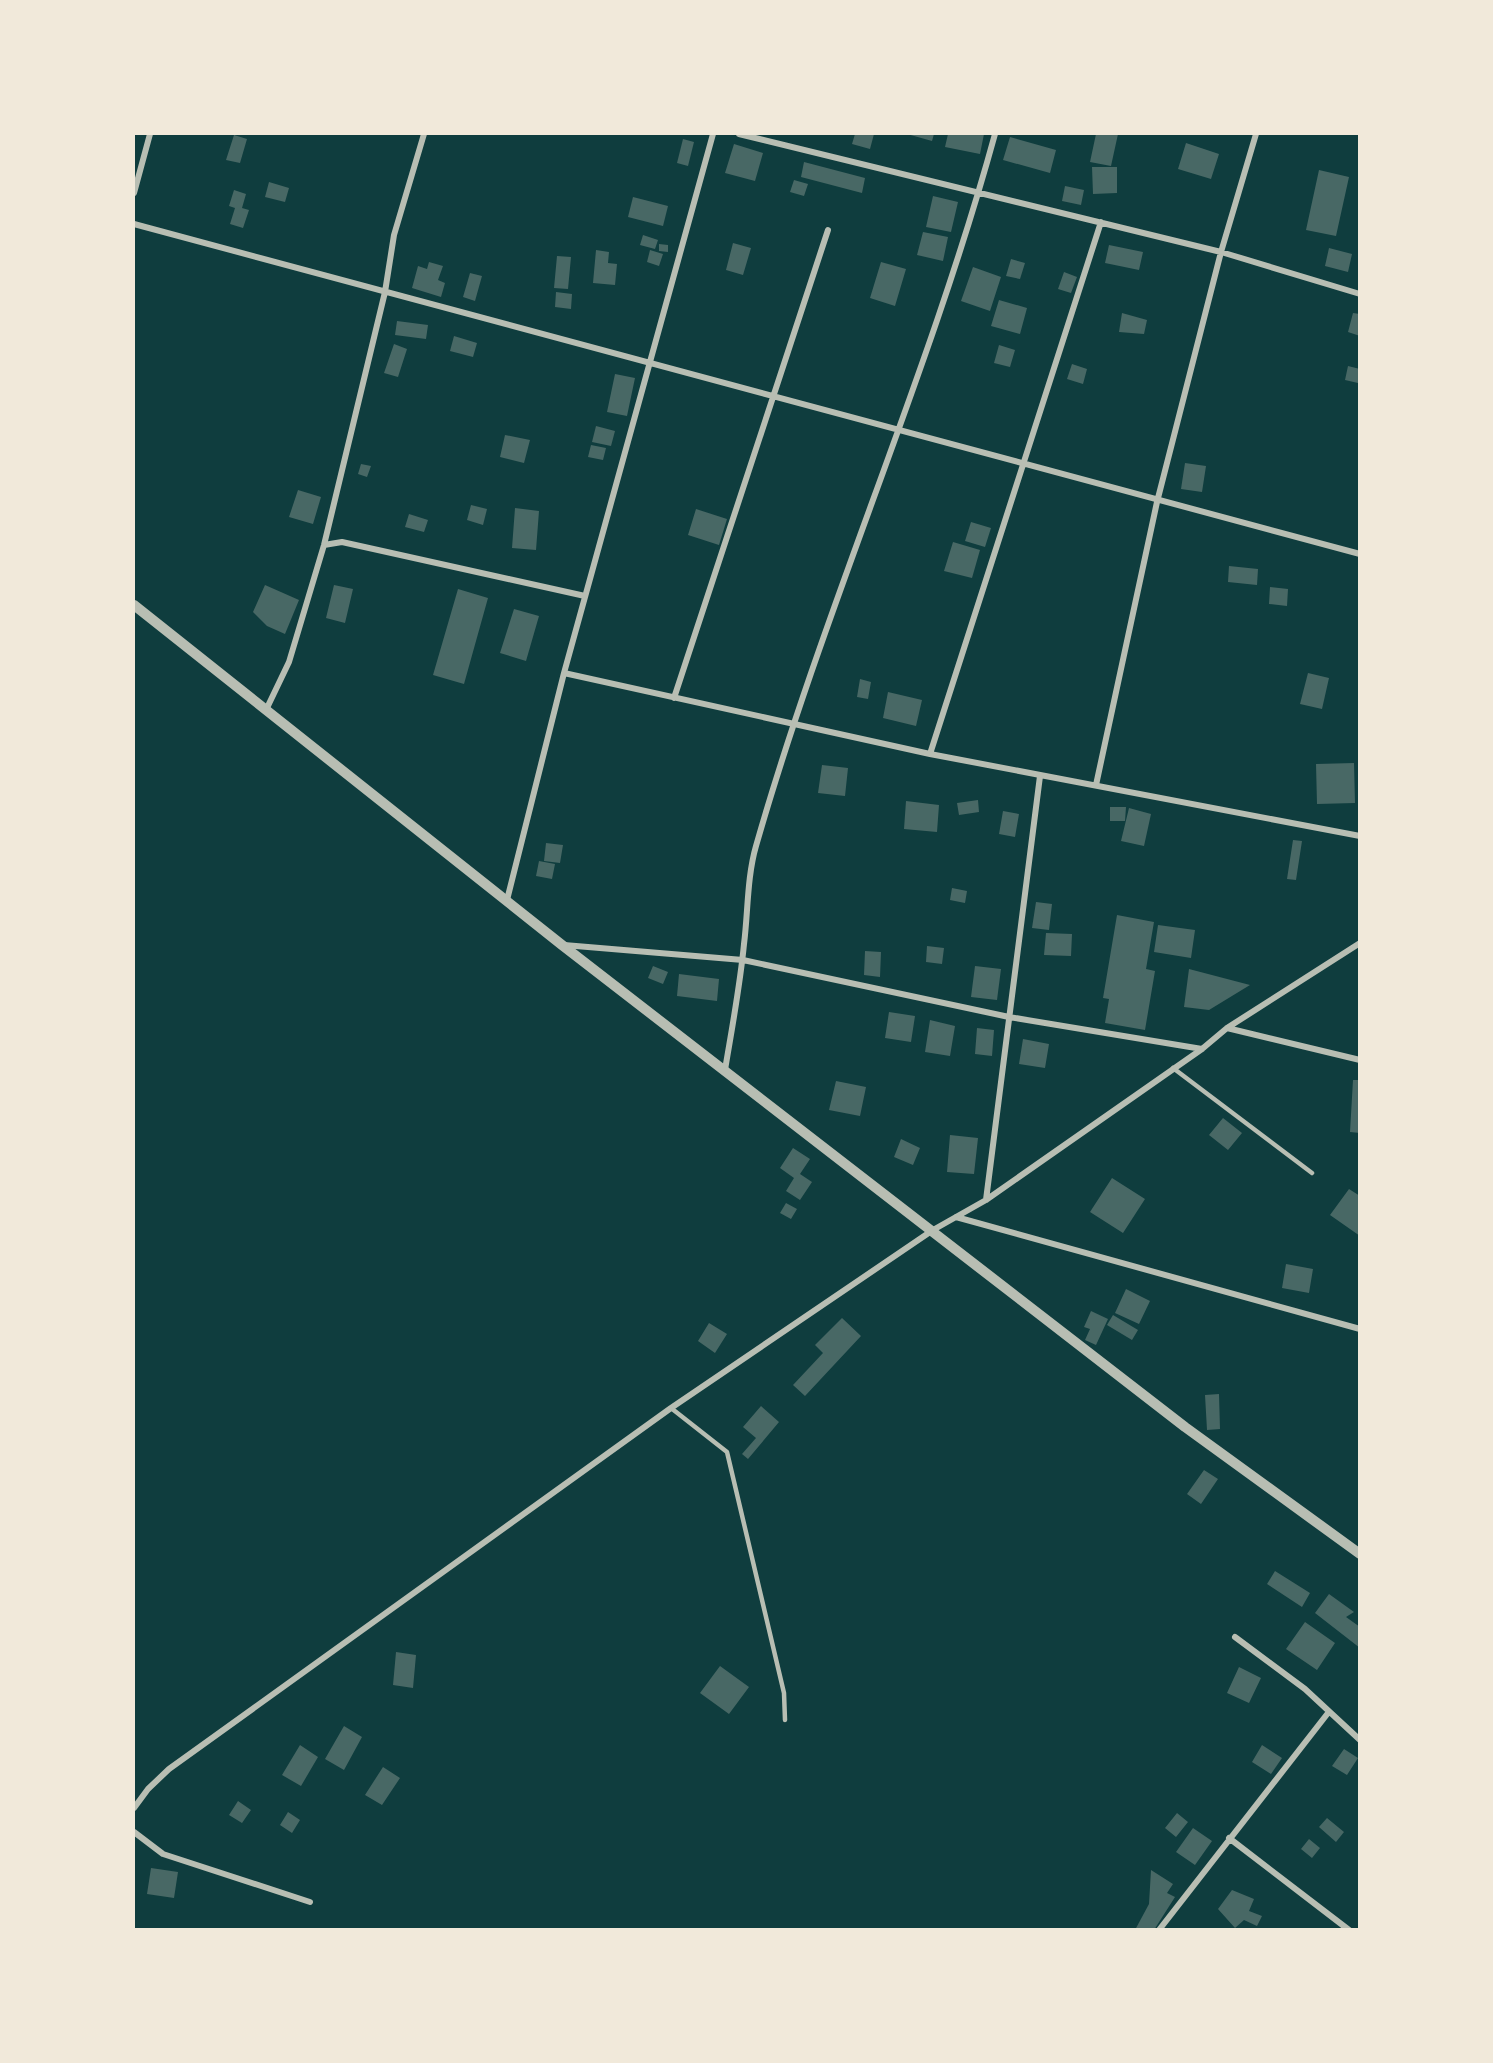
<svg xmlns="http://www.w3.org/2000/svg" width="1493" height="2063" font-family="Cabin,sans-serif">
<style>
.building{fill:#486865}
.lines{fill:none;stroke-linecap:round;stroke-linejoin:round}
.service{stroke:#b8beb3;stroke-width:4.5}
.minor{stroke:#b8beb3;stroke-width:6}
.tertiary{stroke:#b8beb3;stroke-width:10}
</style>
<rect width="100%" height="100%" fill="#0f3d3e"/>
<!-- building -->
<path class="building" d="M855,134h19l-4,15 -18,-5z
M907,134h27l-2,7z
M948,134h36l-4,20 -35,-7z
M1096,134h22l-7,32 -21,-4z
M234,135l13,4 -7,24 -14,-3z
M1010,137l46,13 -6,23 -47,-13z
M683,139l11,3 -6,24 -11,-3z
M1186,143l33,11 -8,25 -33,-10z
M734,144l29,9 -8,28 -30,-8z
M804,162l61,16 -3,15 -61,-16z
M1092,167h25v26l-24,1z
M1319,170l30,7 -13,59 -30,-6z
M794,180l14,4 -4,12 -14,-4z
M269,182l20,6 -4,14 -20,-5z
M1065,186l19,4 -3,15 -19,-4z
M234,190l12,4 -4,14 7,2 -6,18 -13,-4 5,-16 -6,-2z
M933,196l25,6 -7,30 -25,-5z
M633,197l35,9 -5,20 -35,-9z
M923,232l25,5 -5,24 -26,-6z
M643,235l15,5 -3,9 -15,-4z
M733,243l18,5 -8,27 -17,-5z
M659,244l9,1v7l-9,-1z
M1109,245l34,7 -4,18 -34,-7z
M1329,248l23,6 -4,18 -23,-6z
M596,250l13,2 -1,11 9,1 -2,21 -22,-2z
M650,250l13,4 -4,12 -12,-4z
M557,256l14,1 -3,32 -14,-1z
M1011,259l14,4 -5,16 -14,-3z
M429,262l14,4 -5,14 7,3 -4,14 -29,-9 6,-22 9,3z
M881,262l25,7 -11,37 -25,-8z
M973,267l28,10 -11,34 -29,-10z
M1064,272l13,5 -6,16 -13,-4z
M470,273l12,3 -7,25 -12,-4z
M556,292l16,2 -1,15 -16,-2z
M999,300l28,8 -7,26 -29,-8z
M1122,313l25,7 -3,14 -25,-2z
M1353,313l7,1v22l-12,-4z
M397,321l31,4 -2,14 -31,-4z
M454,336l23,7 -4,14 -23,-6z
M394,344l13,5 -9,28 -14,-4z
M999,345l16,5 -5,17 -16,-4z
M1072,364l15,5 -4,15 -16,-5z
M1348,366l12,3 -2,14 -13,-3z
M615,374l20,4 -8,38 -20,-4z
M596,426l19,5 -4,15 -19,-4z
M505,435l25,5 -6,23 -24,-6z
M591,445l15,3 -3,12 -15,-3z
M1185,463l21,3 -4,26 -21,-3z
M361,464l10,2 -4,11 -9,-3z
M298,490l23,7 -8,27 -24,-7z
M471,505l16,4 -4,16 -16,-5z
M515,508l24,3 -3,39 -24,-2z
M696,509l31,10 -8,26 -31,-10z
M409,514l19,6 -4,12 -19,-5z
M971,522l20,6 -6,19 -20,-6z
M953,542l27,8 -8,28 -28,-7z
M1229,566l29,3 -1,16 -29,-3z
M265,585l34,15 -14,34 -18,-8 -14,-14z
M334,585l19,4 -8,34 -19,-5z
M1270,587l18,2 -1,17 -18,-2z
M458,589l30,9 -24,86 -31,-9z
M514,609l25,7 -13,45 -26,-8z
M1308,673l21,5 -7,31 -22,-5z
M860,679l11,3 -3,17 -11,-2z
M888,692l34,8 -6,26 -33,-8z
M1354,763l1,40 -38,1 -1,-40z
M822,765l26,3 -3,28 -27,-3z
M978,800l1,12 -20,3 -2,-12z
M906,801l33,4 -2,27 -33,-3z
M1110,807h16l-1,14h-15z
M1129,808l22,6 -7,32 -23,-5z
M1003,811l16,3 -4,23 -16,-3z
M1293,840l9,1 -6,39 -9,-1z
M546,843l17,2 -3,18 -16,-2z
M539,861l16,3 -3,15 -16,-3z
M952,888l15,3 -2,12 -15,-3z
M1036,902l16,2 -3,26 -17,-2z
M1117,915l37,7 -8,47 9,2 -10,59 -40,-7 4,-24 -6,-1z
M1158,925l37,5 -4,28 -37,-6z
M1046,933l26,1 -1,22 -27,-1z
M927,946l17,2 -2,16 -16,-2z
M865,951l16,1 -1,25 -16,-2z
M653,966l15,6 -5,12 -15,-6z
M975,966l26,3 -4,31 -26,-3z
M1189,969l61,16 -41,25 -25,-3z
M679,974l40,5 -2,22 -40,-5z
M889,1012l26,4 -4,26 -26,-4z
M930,1020l25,6 -5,30 -25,-4z
M977,1028l17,2 -2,26 -17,-2z
M1023,1039l26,5 -4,24 -26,-4z
M1353,1080h7v53l-10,-1z
M836,1081l30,6 -6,29 -31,-6z
M1223,1118l19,15 -14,17 -19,-15z
M950,1135l28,3 -4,36 -27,-2z
M901,1139l19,9 -7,17 -19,-8z
M793,1148l17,11 -10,15 12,8 -12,18 -14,-9 8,-13 -14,-10z
M1112,1178l33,21 -22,34 -33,-21z
M1349,1189l11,7v40l-30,-21z
M786,1203l11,6 -6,10 -11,-6z
M1286,1264l27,5 -4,24 -27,-5z
M1126,1289l24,12 -11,23 -24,-11z
M1091,1311l17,8 -12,26 -11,-5 5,-11 -6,-2z
M1113,1315l25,15 -6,10 -25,-15z
M842,1318l19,18 -56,60 -12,-11 30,-32 -8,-8z
M709,1323l18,11 -12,19 -17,-12z
M1219,1394l1,35 -13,1 -2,-35z
M761,1406l18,16 -31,37 -6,-5 14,-16 -13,-11z
M1204,1470l14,9 -17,25 -14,-10z
M1275,1571l35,22 -8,14 -35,-23z
M1329,1594l25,18 -8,5 14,10v21l-45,-35z
M1305,1622l30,21 -18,27 -31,-21z
M396,1652l20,3 -3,33 -20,-3z
M720,1666l29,21 -20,27 -29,-21z
M1239,1667l22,11 -12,25 -22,-10z
M344,1726l18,11 -18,33 -19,-11z
M300,1745l18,12 -17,29 -19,-11z
M1262,1745l20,13 -11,16 -19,-12z
M1344,1749l14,9 -11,17 -15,-9z
M383,1767l17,11 -18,27 -17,-10z
M238,1801l13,9 -9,13 -13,-8z
M288,1812l12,8 -8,13 -12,-8z
M1177,1813l11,9 -12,15 -11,-9z
M1327,1818l17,14 -8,10 -17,-15z
M1193,1828l19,13 -17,24 -19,-13z
M1309,1839l11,9 -8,10 -11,-9z
M151,1868l27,4 -4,26 -27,-4z
M1151,1870l22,14 -6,9 8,4 -21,33h-19l14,-26z
M1232,1890l22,9 -5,12 13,5 -5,10 -13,-6 -9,8 -17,-19z"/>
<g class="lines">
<!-- service -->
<path class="service" d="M1173,1068l139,105
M671,1408l56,44 57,241 1,27"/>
<!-- minor -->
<path class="minor" d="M739,134l482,118 139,42
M134,193l16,-59
M134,224l1226,330
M324,545l18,-3 243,54
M564,673l366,81 430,82
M674,698l154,-468
M266,710l23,-48 35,-117 61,-253 9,-57 30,-101
M930,754l171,-532
M1096,785l61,-283 64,-250 35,-118
M507,900l57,-227 149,-539
M564,945l179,15 266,57 193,32
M1227,1028l133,32
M725,1070c7,-42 15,-84 19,-126 4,-31 3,-67 12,-98 69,-241 173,-471 239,-712
M986,1200l54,-424
M956,1217l404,112
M1235,1637l70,52 55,51
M134,1808l14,-19 21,-20 502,-361 262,-178 53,-30 216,-151 25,-21 133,-85
M134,1832l29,22 147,48
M1229,1838l120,92
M1159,1930l169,-217"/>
<!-- tertiary -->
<path class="tertiary" d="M134,605l428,340 623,482 175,127"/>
</g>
<!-- border -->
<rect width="1493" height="2063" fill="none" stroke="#f1e9da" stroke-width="270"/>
</svg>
